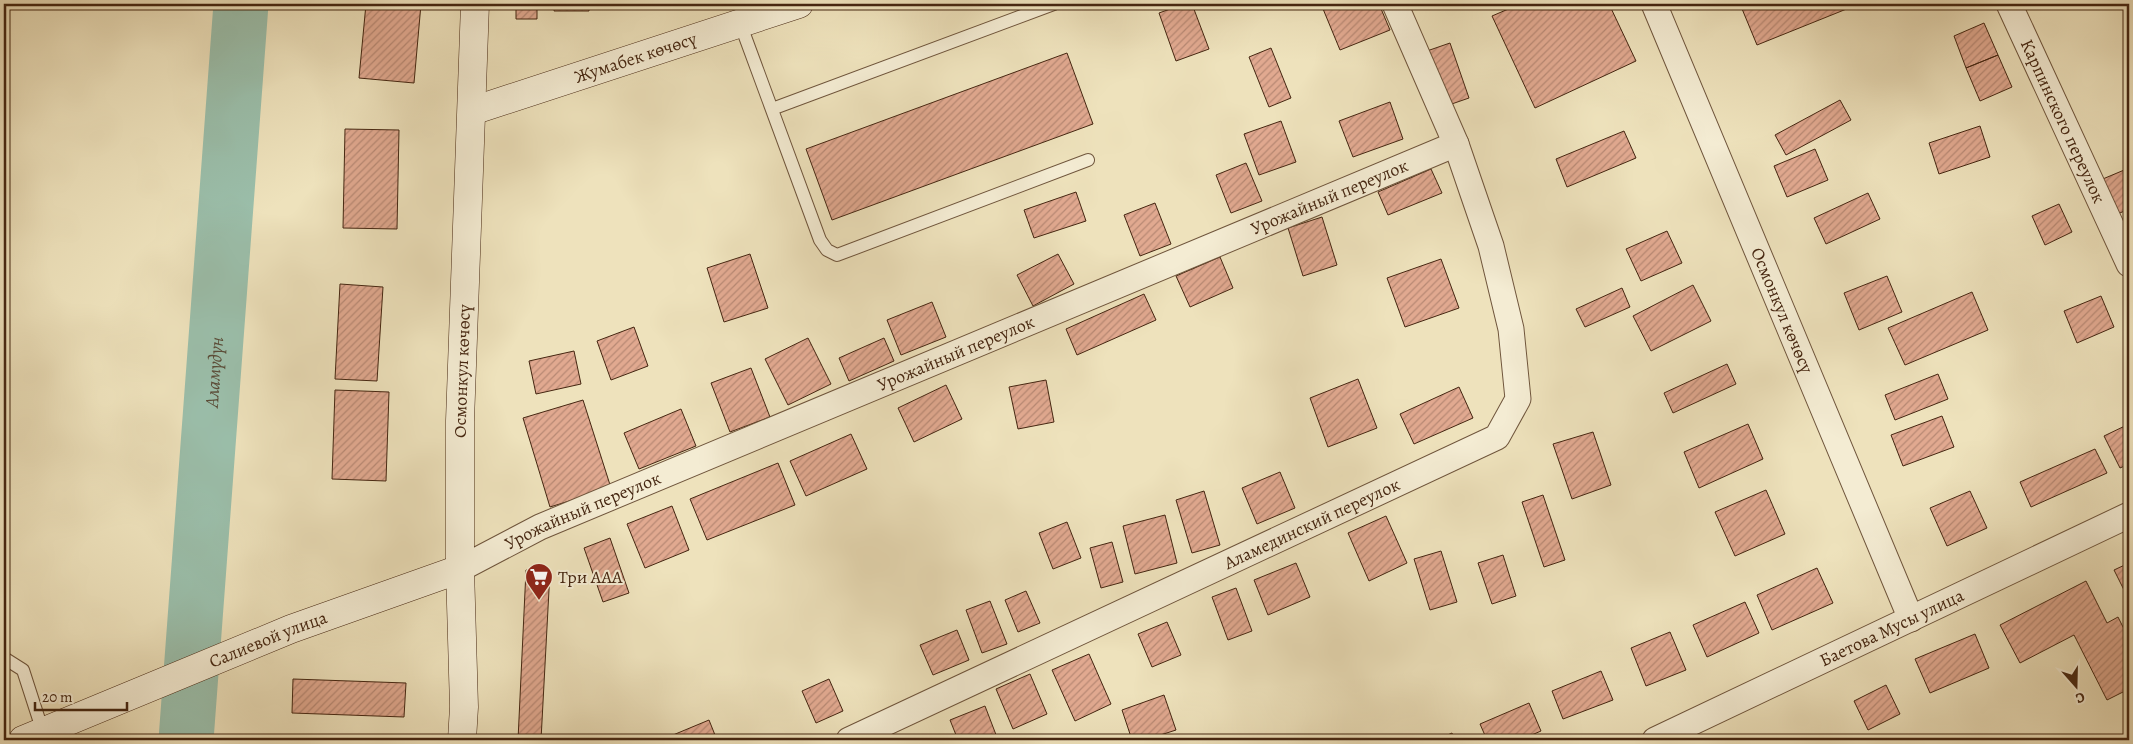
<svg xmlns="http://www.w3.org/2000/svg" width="2133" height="744" font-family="Alegreya,serif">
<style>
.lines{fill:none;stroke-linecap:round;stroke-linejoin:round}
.river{stroke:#9bbfab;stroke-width:55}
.building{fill:url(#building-hatch);stroke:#452611}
.lane-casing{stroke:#6f553c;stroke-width:14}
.street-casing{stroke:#6f553c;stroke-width:27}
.secondary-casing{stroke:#452611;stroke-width:29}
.lane{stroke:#f4ecd3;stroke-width:12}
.street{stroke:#f4ecd3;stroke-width:25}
.secondary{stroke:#f4ecd3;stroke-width:28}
.labels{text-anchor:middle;stroke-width:4;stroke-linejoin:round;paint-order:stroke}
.street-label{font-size:18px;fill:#452611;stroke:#f4ecd3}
.poi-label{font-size:18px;fill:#452611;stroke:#f4ecd3;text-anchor:start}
.water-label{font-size:19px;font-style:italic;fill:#5a4c38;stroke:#f4ecd3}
</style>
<defs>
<pattern id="building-hatch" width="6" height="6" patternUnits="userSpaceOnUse" patternTransform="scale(1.25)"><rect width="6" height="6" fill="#e1a990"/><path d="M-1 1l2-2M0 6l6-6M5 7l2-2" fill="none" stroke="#b88974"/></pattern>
</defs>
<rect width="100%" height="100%" fill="#eee2bc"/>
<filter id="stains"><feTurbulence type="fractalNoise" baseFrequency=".004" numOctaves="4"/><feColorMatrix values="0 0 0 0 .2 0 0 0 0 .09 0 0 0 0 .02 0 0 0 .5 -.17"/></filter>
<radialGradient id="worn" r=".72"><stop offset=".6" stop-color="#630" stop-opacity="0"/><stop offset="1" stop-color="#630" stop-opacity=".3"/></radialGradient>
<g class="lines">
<!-- river -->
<path class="river" id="s1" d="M186,740l55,-736"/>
</g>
<!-- building -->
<path class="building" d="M366,4h55l-7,79 -55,-5z
M516,4h21v15h-21z
M555,4h34v7h-35z
M1184,4h8l17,45 -33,12 -17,-48z
M1321,4h58l11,26 -50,20z
M1520,4h89l27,57 -101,47 -43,-92z
M1740,4h113l1,2 -97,39z
M1984,23l14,32 -32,13 -12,-32z
M1450,43l19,55 -26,9 -19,-55z
M1271,48l20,50 -22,9 -20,-50z
M1067,53l26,71 -261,96 -26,-71z
M1998,55l14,32 -32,14 -14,-33z
M1840,100l11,20 -65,35 -11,-20z
M1390,102l13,37 -50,18 -14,-36z
M1281,121l15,41 -37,13 -15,-41z
M1980,126l10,31 -51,17 -10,-31z
M345,129l54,1 -2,99 -54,-1z
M1624,131l12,27 -69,29 -11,-28z
M1815,149l13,31 -41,17 -13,-31z
M1246,163l16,38 -31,12 -15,-38z
M2129,168v41l-16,7 -15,-35z
M1431,169l11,24 -54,22 -10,-23z
M1076,192l10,29 -52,17 -10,-28z
M1868,193l12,26 -54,25 -12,-26z
M1155,203l16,41 -31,12 -16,-41z
M2059,204l13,28 -27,13 -13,-29z
M1322,217l15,48 -34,11 -15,-48z
M1667,231l15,32 -41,18 -15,-32z
M750,254l18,54 -44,14 -17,-54z
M1058,254l16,30 -41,22 -16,-31z
M1220,257l13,31 -43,19 -14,-31z
M1441,259l18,49 -54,19 -18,-49z
M1887,276l15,36 -43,18 -15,-37z
M340,284l43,3 -6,94 -42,-2z
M1693,285l18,36 -60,30 -18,-35z
M1622,288l8,19 -45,20 -9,-18z
M1972,292l16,38 -83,35 -17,-37z
M1144,294l12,26 -79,35 -11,-26z
M2101,296l13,31 -37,16 -13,-32z
M932,302l14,35 -45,18 -14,-35z
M634,327l14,39 -37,14 -14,-39z
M808,338l23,46 -43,21 -23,-46z
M884,338l10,23 -45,20 -10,-23z
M574,351l7,33 -45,10 -7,-33z
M1727,364l9,20 -63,29 -9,-20z
M751,368l19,49 -40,15 -19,-49z
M1938,374l10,25 -53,21 -10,-25z
M1358,379l19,49 -49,19 -18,-49z
M1046,380l8,42 -36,7 -9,-42z
M946,385l16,34 -48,23 -16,-34z
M1459,387l14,31 -59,26 -14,-30z
M335,390l54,2 -3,89 -54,-2z
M583,400l28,88 -61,19 -27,-89z
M681,409l15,37 -57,23 -15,-36z
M1942,416l12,31 -51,19 -12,-31z
M1748,424l15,35 -64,29 -15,-36z
M2129,424v40l-9,4 -16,-32z
M1593,432l18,53 -39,14 -19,-55z
M851,434l16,35 -61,27 -16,-35z
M2095,449l12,24 -76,34 -11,-25z
M778,463l17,42 -88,35 -17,-41z
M1280,472l15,36 -38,16 -15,-36z
M1766,490l19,44 -50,22 -20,-44z
M1204,491l16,54 -28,8 -16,-53z
M1970,491l17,37 -40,18 -17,-38z
M1543,495l22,65 -21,7 -22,-65z
M672,506l17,44 -44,18 -18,-44z
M1165,515l12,48 -42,11 -12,-48z
M1386,516l21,47 -38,18 -21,-48z
M1067,522l14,36 -28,11 -14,-36z
M610,538l19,55 -26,9 -19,-54z
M1112,542l11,40 -22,6 -11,-40z
M1441,551l16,51 -27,8 -16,-51z
M1503,555l13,41 -24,8 -14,-41z
M1296,563l14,34 -42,18 -14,-35z
M2129,563v37l-15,-30z
M1817,568l16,35 -61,27 -15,-35z
M526,570l24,1 -9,169h-23z
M2086,581l21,42 11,-6 11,22v50l-22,11 -33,-65 -54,28 -20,-38z
M1236,588l16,43 -24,9 -16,-43z
M1026,591l14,32 -22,9 -13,-32z
M990,601l17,43 -25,9 -16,-43z
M1745,602l14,31 -52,24 -14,-32z
M1167,622l14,33 -29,12 -14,-33z
M957,630l12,30 -36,15 -13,-30z
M1670,632l16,38 -40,16 -15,-38z
M1975,634l14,34 -59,25 -15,-34z
M1089,654l22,50 -36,17 -23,-51z
M1601,671l12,29 -50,19 -11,-28z
M1030,674l17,40 -34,15 -17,-40z
M293,679l113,4 -2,34 -112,-4z
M829,679l14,32 -27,12 -14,-32z
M1886,685l14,29 -32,16 -14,-29z
M1164,695l12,35 -31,10h-13l-10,-30z
M1529,703l12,28 -21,9h-33l-7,-16z
M985,706l13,34h-40l-8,-20z
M709,720l8,20h-56z
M1452,733l3,7h-19z"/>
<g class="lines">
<defs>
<path id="lane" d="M740,23l80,217 7,10 10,5 251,-95
M772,109l282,-105
M4,658l19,12 20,62"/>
<g id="street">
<path id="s2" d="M1654,4l257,615"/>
<path id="s3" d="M2009,4l120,260"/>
<path id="s4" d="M460,569l80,-42 916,-383"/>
<path id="s5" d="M849,740l648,-303 21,-38 -7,-70 -20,-83 -35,-102 -61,-140"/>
<path id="s6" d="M1655,740l474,-225"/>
</g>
<g id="secondary">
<path id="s7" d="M472,111l327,-107"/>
<path id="s8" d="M23,740l268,-111 169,-60"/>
<path id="s9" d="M462,740l2,-33 -4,-138v-148l15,-417"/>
</g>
</defs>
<!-- lane casing -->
<use href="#lane" class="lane-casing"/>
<!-- street casing -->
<use href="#street" class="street-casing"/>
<!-- secondary casing -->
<use href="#secondary" class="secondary-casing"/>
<!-- lane -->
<use href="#lane" class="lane"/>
<!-- street -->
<use href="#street" class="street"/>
<!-- secondary -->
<use href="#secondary" class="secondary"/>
</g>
<!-- icons -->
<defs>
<symbol id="supermarket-pin" viewBox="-11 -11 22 30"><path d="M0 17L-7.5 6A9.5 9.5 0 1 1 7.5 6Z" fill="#8f2418" stroke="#f4ecd3"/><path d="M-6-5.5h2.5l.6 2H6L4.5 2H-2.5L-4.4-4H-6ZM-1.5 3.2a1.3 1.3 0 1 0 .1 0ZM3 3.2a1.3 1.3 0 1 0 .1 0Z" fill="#fff"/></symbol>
</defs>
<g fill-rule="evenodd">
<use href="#supermarket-pin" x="523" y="561" width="32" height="43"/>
</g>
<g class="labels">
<!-- street labels -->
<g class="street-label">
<text dy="6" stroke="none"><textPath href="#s7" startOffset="172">Жумабек көчөсү</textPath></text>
<text dy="6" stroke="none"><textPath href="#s3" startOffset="129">Карпинского переулок</textPath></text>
<text dy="6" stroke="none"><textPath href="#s4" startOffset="946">Урожайный переулок</textPath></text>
<text dy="6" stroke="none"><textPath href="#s2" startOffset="332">Осмонкул көчөсү</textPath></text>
<text dy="6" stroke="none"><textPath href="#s4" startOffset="541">Урожайный переулок</textPath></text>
<text dy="6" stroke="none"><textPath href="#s9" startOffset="369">Осмонкул көчөсү</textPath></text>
<text dy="6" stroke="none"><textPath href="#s4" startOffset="136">Урожайный переулок</textPath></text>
<text dy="6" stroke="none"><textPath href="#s5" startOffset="511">Аламединский переулок</textPath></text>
<text dy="6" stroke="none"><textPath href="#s6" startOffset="262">Баетова Мусы улица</textPath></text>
<text dy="6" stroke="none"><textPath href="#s8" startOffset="265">Салиевой улица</textPath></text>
</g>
<!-- poi labels -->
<g class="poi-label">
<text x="558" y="583">Три ААА</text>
</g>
<!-- water labels -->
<g class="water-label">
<text dy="7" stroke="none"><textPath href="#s1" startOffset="369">Аламүдүн</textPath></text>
</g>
</g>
<!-- margin -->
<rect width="2133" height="744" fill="none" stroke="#eee2bc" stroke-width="20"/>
<rect x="5" y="5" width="2123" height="734" fill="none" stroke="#452611" stroke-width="2.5"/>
<rect x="10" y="10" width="2113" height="724" fill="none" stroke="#452611"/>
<!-- north arrow -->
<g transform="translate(2076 686) rotate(160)" stroke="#f4ecd3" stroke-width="4" paint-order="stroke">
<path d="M0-4L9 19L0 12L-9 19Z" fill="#452611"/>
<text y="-8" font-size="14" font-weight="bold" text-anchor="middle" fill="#452611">С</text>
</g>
<!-- scale -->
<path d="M35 702v8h92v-8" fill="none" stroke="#452611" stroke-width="2.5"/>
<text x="42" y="702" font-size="15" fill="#452611" stroke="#f4ecd3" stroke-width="4" paint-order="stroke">20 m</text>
<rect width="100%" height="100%" filter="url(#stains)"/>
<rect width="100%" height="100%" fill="url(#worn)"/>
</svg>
